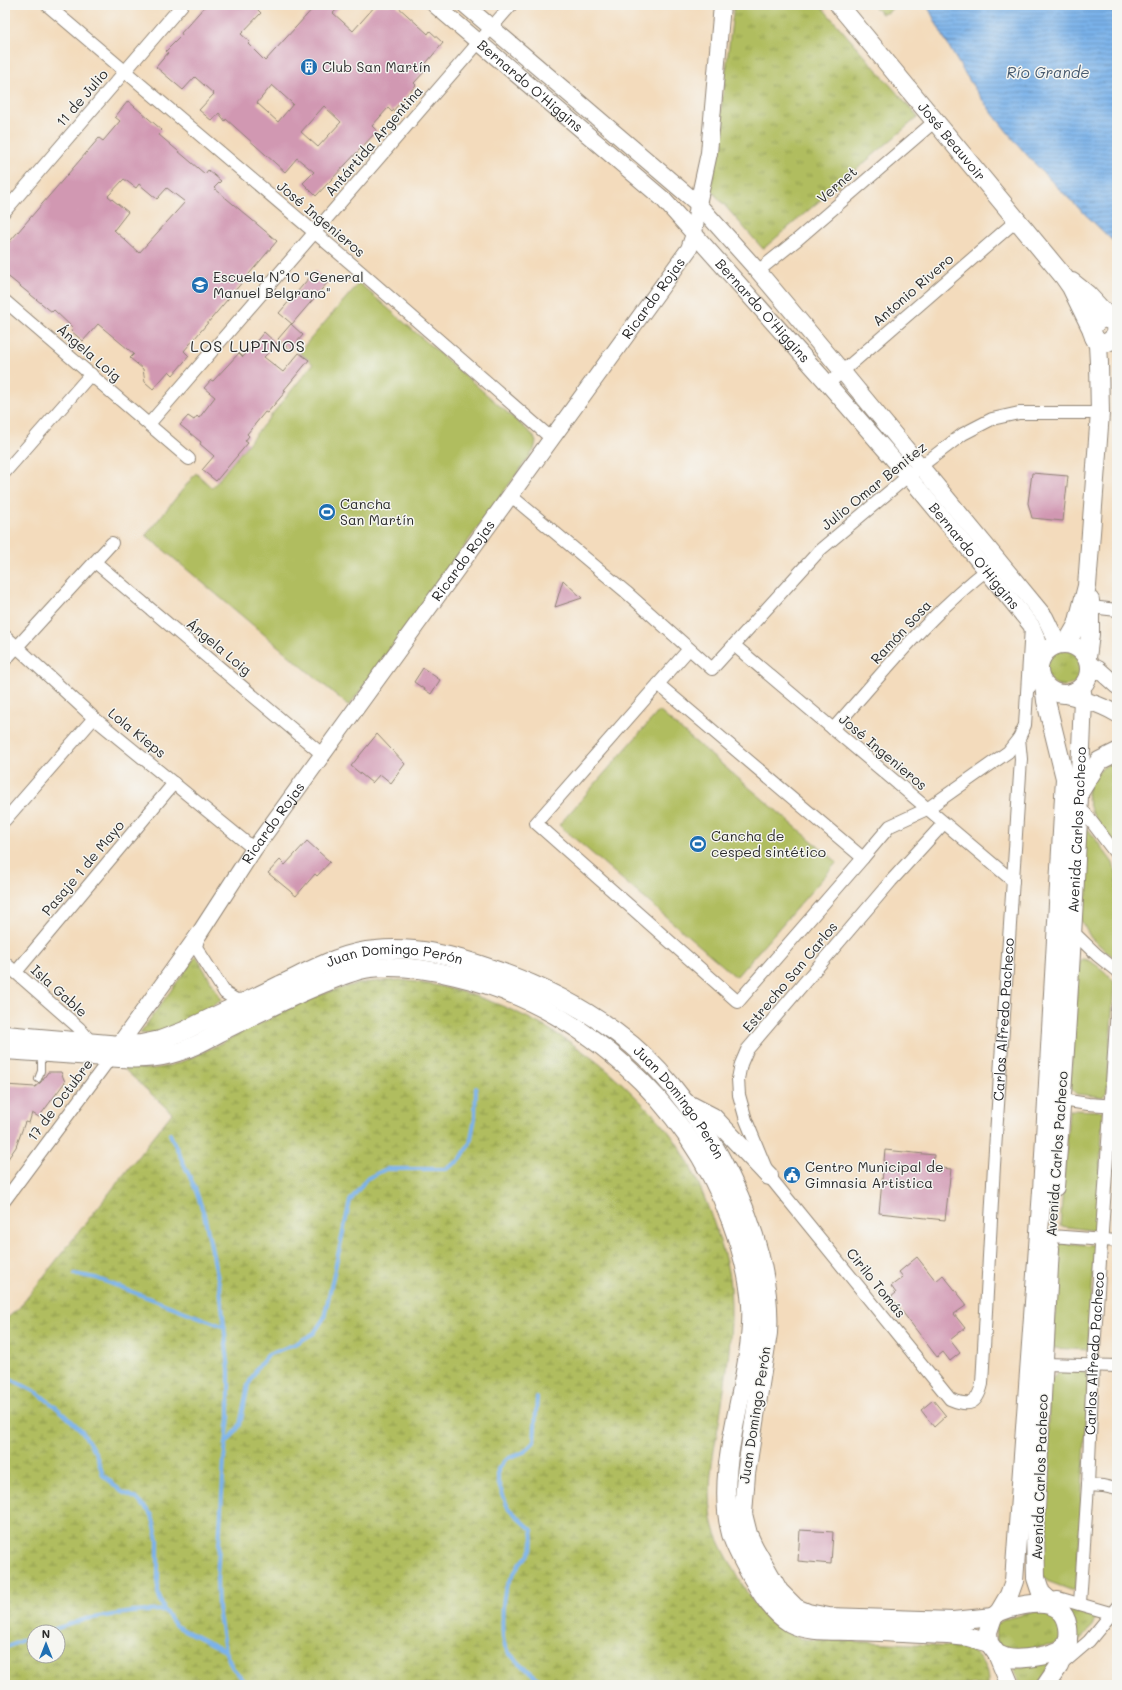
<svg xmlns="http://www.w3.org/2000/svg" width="1122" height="1690" font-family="Mali,sans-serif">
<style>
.grass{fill:url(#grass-tufts);stroke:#6e7445}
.wetland{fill:url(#wetland-marsh);stroke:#6e7445;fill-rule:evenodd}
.park{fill:#b0bd5f;stroke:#6e7445}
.water{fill:url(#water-rules);stroke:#526e8a}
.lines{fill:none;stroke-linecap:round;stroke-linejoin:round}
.stream{stroke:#7ab2ea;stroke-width:4}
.building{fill:#d198b2;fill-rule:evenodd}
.service-casing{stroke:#8f8374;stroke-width:8}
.minor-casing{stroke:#8f8374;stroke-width:14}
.tertiary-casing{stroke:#8f8374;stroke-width:18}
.secondary-casing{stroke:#8f8374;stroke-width:20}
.service{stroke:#fff;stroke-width:6}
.minor{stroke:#fff;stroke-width:12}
.tertiary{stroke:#fff;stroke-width:16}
.secondary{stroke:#fff;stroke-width:18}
.labels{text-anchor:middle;stroke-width:3;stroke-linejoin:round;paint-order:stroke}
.poi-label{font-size:14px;fill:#2b2b2b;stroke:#f6f6f2;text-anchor:start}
.street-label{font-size:14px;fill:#2b2b2b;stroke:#f6f6f2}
.water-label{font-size:15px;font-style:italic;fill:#475a6e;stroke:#f6f6f2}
.quarter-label{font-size:16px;letter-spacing:1px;fill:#2b2b2b;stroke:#f6f6f2}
</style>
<defs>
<pattern id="grass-tufts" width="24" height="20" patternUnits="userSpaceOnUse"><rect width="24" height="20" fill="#b0bd5f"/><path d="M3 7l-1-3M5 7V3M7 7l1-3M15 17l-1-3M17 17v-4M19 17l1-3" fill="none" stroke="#8f9a4f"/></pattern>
<pattern id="wetland-marsh" width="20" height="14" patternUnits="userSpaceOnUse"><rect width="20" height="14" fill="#b0bd5f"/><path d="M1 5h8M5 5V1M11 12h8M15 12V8" fill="none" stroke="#8f9a4f"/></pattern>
<pattern id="water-rules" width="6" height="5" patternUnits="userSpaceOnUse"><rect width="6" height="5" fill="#7ab2ea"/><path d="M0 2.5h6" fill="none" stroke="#6491be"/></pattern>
</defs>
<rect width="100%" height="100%" fill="#f6f6f2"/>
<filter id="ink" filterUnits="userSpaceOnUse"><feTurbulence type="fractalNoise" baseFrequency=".025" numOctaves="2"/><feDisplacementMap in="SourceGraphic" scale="8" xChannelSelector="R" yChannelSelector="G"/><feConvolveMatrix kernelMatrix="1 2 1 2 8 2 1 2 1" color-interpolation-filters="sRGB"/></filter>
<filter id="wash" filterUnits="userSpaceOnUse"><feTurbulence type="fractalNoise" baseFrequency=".012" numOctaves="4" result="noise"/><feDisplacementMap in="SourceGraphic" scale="16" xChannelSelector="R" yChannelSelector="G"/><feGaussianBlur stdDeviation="0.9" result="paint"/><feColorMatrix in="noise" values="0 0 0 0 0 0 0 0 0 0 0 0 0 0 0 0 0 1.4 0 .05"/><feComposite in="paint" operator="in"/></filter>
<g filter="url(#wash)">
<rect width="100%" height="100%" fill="#f3dbbc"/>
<!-- grass -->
<path class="grass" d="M734,5h86l98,112 -155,132 -52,-59z
M1046 668a18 18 0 1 1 36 0a18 18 0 1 1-36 0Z
M196,956l26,44c-20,12 -59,38 -82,33z
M1067,1606l30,11 -4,10 -16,15h-2z
M1038,1611c21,4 22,8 23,28l-7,6 -44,6 -13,-7 -1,-20 8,-5z
M1055,1658l-17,27h-18l-6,-16z"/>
<!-- wetland -->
<path class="wetland" d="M400,980c90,9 173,53 236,117 13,13 28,27 38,42 17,25 28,51 38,79 8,22 16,45 18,68 4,46 -4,91 -11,136 -6,33 -13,67 -6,101 5,21 18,40 28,59 16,29 31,48 63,57l150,7c5,1 11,2 15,4 13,7 20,21 19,35h-983v-365l14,-12 153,-195 -61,-56c13,6 25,13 40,12 27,-2 52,-17 76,-29 42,-20 85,-47 131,-56 14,-3 28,-3 42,-4zM34,1632h24v24h-24z"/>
<!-- park -->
<path class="park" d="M872,5h23l-6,7 -7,2z
M359,283l174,152 3,7 -2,8 -185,256 -203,-171 50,-62 16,15 101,-124 -14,-12z
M659,711l178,151 -101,115 -177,-152z
M1117,757v92c-14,-20 -43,-49 -22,-74 6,-7 15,-12 22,-18z
M1088,829l25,34 4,12v67l-2,14h-3l-21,-18 -11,-19 5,-89z
M1082,959c9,0 28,15 32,24l-7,108 -4,6 -27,-3 -6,-6 8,-126z
M1069,1110l34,1 -6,120 -37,-5z
M1060,1243l35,2 -7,105 -35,-2z
M1061,1369l25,3 3,5 -13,211 -5,2 -24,-9 -6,-8 9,-192z"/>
<!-- water -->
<path class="water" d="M927,5h190v240c-38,-37 -79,-74 -112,-116 -31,-37 -57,-81 -78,-124z"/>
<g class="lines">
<!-- stream -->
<path class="stream" d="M170,1134l25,54 9,26 16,74 9,83v47l-5,42 -7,120 1,28 7,43 7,16 16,18
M75,1274l21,4 129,49
M5,1376l33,17 25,20 19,18 14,23 7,21 19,17 15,7 15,16 6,24v54l6,17 12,16 49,25
M537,1397l-3,45 -10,10 -18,7 -8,10v13l10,26 24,22c3,22 -2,21 -14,37 -4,6 -9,14 -12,21 -4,10 -5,49 -1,58 4,12 32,31 42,39
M226,1444l14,-19 8,-40 9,-17 11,-13 29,-12 17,-10 10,-15 26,-117 16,-22 20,-10h60l14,-9 10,-17 5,-25 1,-30
M45,1632l41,-13 46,-7 32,-2
M5,1648l29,-13"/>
</g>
<g id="blocks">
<!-- building -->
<path class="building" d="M206,5h47l8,8 -20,21 9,8 -2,2 17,17 51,-56h26l-9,8 20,18 23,-26h20l32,29 2,-3 13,12 -21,25 3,3 -11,12 2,2 -24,27 -4,-4 -16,18 5,5 -61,65 -13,-13 11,-11 -17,-14 -12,14 -59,-53 -1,2 -6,-8 -7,8 -13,-11 15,-16 -19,-17 -12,13 -27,-23 12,-14 -2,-2 16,-16 -1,-2zM272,85l21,19 -15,18 -21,-19zM324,106l17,16 -23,25 -17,-15z
M128,101l34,29 -4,4 47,40 3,-4 13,11 -7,7 63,53 -93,110 5,5 -16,19 -4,-4 -16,18 -8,-7 -2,-13 -13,-11 4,-4 -36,-30 -15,17 -12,-10 2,-3 -19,-18 -2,2 -47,-38v-27l94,-109 4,3 17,-20 -5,-4zM124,179l12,9 3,-4 18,15 10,-11 18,14 -46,51 -25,-23 14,-18 -20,-16z
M315,271l13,11 -36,42 -13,-11z
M291,324l12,11 -13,15 -12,-11z
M264,332l13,12 -13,13 19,15 16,-19 10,7 -25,30 2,1 -19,22 -2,-1 -18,22 2,2 -4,5 3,2 -32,38 -14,-11 12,-14 -14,-12 1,-2 -21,-17 8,-9 6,4 3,-4 2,2 16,-21 -11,-9 7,-8 2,1 26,-28 4,4z
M1032,473l36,3 -5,45 -31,-3 -4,-15z
M563,580l19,18 -27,9z
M423,668l17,12 -9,14 -17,-12z
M377,734l28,30 -14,19 -11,-9 -8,9 -21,-17z
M307,841l23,21 -13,14 -2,-2 -19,22 -28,-23 12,-13 5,5z
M48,1072h13l4,10 -26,35 -7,-4 -3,10 -4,-1 -9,25 -11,16v-78l30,2 6,-5z
M885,1150l49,5 -1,12 18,2 -6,51 -66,-7z
M917,1257l19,24 7,-6 24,30 -13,9 11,14 -15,12 10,13 -10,8 -7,-9 -6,5 -46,-60 5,-4 -5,-7 12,-9 -4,-5z
M933,1400l13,16 -12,11 -13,-17z
M800,1530l33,2 -2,32 -33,-3z"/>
</g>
</g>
<g filter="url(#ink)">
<use href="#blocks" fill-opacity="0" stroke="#8f8374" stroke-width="1"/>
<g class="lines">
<defs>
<path id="service" d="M38,1079l3,-8v-17"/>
<g id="minor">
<path d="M47,5l307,261 197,172"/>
<path d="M5,211l177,-206"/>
<path d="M758,271l40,-32 137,-118"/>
<path d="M5,301l184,158"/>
<path d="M828,384l189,-164"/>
<path d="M149,424l362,-419"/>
<path d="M5,472l86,-98"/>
<path d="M510,495l116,97 86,77 108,-119 88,-74 55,-42 29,-15 27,-6h81"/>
<path d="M95,562l228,193"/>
<path d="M1091,607l26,3"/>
<path d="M5,636l89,82 160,131"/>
<path d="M735,646l278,235"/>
<path d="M5,660l107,-117"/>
<path d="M658,684l205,174 -125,144 -202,-179 153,-174"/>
<path d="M1030,687l9,-18"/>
<path d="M833,729c50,-56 99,-118 159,-163"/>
<path d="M1078,815l7,-2 32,42"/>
<path d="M5,820l89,-102"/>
<path id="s1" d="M944,823l-53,58 -144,169 -6,14 -3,15 1,16 7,25 23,56 181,223c19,8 27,6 32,-15l12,-219 27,-406 -2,-21 6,-13 6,-98"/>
<path d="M863,858l27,-32 37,-17 81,-57 11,-14"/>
<path d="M1072,931l25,24 20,16"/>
<path d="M199,935l-3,12 29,46 11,7 12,-1"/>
<path d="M5,963l74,65 12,14"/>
<path d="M16,972l158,-189"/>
<path d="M1062,1100l26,4 29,2"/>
<path d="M5,1200l106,-143"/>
<path d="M1051,1236l66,5"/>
<path d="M1045,1364l72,2"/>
<path d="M1088,1485l15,1 14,3"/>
<path d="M1046,1600l12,-2 59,17"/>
<path id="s2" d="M1080,1603l8,-118 5,-120 24,-356"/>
<path d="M1061,1665l28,-24 28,-34"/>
</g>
<g id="tertiary">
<path id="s3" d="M435,5l228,194 165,185 80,92 78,94 45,55 7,16 2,19"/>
<path d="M465,5l233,199 60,67 84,100 203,246 13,27"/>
<path d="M1088,664l10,5 19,17"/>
<path d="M1058,693c21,5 40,10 59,21"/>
<path id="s4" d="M114,1052l85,-118 55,-85 435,-600 5,-15 4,-30 11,-51 13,-148"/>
</g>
<g id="secondary">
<path id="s5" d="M839,5l225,272 7,10 21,43"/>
<path d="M1072,282l15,12 27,29c8,19 -19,30 -22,7 3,-11 13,-15 22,-7"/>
<path d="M1066,644l11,-19 10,-39 13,-173 -1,-50 -1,-18 -4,-8"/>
<circle cx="1064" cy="669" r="25"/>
<path d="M1087,658l3,-24v-34"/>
<path d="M1081,790l18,-29 18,-9"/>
<path id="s6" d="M5,1035l115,10 21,-1 19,-4 24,-9c32,-16 64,-30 96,-46 30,-14 62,-33 96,-35 40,-4 79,6 116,19 51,17 99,42 140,76 74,63 142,190 136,288l-22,141 -3,40 5,20 6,13 25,44 17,17 12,5 21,4 124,4 40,-4"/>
<path d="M5,1050c29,2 58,4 87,6 26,2 53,5 79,-2 21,-5 40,-17 59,-27 30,-15 60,-30 92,-43 15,-6 31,-14 48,-16 28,-3 58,1 86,8 124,29 231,125 275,245 10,27 18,55 20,84 4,73 -39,157 -20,229 5,16 14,31 22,45 10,17 20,34 37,44 19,10 44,7 64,8 32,1 63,3 94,4l20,2 21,6"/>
<path d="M686,1103l27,14 56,59"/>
<path id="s7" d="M1055,1187c13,-163 22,-326 28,-489l-2,-11"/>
<path d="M1050,1248l-15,280 1,50 5,15 20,18"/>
<path d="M997,1654c3,1 7,3 11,4 12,2 48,-2 56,-11 5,-6 5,-13 4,-20 -5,-34 -47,-23 -69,-15"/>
<path d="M1010,1685l-13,-31 -8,-11 -1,-11 5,-15 6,-5 10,-17 5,-14 28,-390 23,-413 -19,-77 -2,-17"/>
<path d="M1046,1685l13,-19 9,-24"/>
</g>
</defs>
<!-- service casing -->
<use href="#service" class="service-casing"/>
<!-- minor casing -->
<use href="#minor" class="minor-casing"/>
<!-- tertiary casing -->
<use href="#tertiary" class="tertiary-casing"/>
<!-- secondary casing -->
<use href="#secondary" class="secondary-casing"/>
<!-- service -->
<use href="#service" class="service"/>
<!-- minor -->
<use href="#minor" class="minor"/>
<!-- tertiary -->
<use href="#tertiary" class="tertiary"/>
<!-- secondary -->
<use href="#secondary" class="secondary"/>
</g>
</g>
<!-- icons -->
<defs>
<symbol id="building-disc" viewBox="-11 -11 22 22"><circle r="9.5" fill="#1f6fb2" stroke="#f6f6f2"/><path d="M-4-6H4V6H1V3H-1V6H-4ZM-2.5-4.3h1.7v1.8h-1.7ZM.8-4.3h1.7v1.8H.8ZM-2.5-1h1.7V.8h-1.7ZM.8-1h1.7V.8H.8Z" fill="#fff"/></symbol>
<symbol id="school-disc" viewBox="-11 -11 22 22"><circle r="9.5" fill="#1f6fb2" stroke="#f6f6f2"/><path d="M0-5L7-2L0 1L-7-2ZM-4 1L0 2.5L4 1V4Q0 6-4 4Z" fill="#fff"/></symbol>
<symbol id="stadium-disc" viewBox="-11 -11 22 22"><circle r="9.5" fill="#1f6fb2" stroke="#f6f6f2"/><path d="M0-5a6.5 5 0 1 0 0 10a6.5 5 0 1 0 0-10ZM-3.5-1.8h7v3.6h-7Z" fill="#fff"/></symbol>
<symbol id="civic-disc" viewBox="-11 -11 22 22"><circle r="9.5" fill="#1f6fb2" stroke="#f6f6f2"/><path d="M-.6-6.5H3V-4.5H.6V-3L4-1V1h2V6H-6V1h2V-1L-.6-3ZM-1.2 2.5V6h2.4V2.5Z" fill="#fff"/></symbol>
</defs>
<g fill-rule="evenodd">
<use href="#building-disc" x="299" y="57" width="20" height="20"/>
<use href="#school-disc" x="190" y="275" width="20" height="20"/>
<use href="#stadium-disc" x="317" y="502" width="20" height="20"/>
<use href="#stadium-disc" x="688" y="834" width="20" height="20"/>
<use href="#civic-disc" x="782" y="1165" width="20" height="20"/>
</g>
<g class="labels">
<!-- poi labels -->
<g class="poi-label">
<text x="322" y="72">Club San Martín</text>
<text x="213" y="282">Escuela N°10 "General<tspan x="213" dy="16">Manuel Belgrano"</tspan></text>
<text x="340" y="509">Cancha<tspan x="340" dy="16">San Martín</tspan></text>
<text x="711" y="841">Cancha de<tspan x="711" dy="16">cesped sintético</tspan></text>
<text x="805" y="1172">Centro Municipal de<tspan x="805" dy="16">Gimnasia Artistica</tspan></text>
</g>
<!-- street labels -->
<g class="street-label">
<text dy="5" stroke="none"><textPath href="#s3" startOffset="125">Bernardo O'Higgins</textPath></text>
<text transform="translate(82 98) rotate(-49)" y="5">11 de Julio</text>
<text transform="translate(374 141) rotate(-49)" y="5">Antártida Argentina</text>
<text dy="5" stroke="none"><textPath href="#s5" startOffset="177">José Beauvoir</textPath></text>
<text transform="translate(837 185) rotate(-41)" y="5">Vernet</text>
<text transform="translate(321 219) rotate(40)" y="5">José Ingenieros</text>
<text transform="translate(913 290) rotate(-41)" y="5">Antonio Rivero</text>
<text dy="5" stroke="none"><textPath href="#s4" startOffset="927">Ricardo Rojas</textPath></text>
<text dy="5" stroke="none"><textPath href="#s3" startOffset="449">Bernardo O'Higgins</textPath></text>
<text transform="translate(89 353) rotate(41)" y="5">Ángela Loig</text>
<text transform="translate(874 486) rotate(-39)" y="5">Julio Omar Benitez</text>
<text dy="5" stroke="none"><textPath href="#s3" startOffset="773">Bernardo O'Higgins</textPath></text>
<text dy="5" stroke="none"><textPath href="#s4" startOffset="603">Ricardo Rojas</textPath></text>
<text transform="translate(901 632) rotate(-47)" y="5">Ramón Sosa</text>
<text transform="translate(219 647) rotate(40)" y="5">Ángela Loig</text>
<text transform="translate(137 733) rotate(39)" y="5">Lola Kieps</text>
<text transform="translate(883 752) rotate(40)" y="5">José Ingenieros</text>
<text dy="5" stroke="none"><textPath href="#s4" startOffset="279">Ricardo Rojas</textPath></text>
<text dy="5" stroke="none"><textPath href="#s7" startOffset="358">Avenida Carlos Pacheco</textPath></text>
<text transform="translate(83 868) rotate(-50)" y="5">Pasaje 1 de Mayo</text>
<text dy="5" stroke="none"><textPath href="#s6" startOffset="409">Juan Domingo Perón</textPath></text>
<text transform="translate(790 977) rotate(-50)" y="5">Estrecho San Carlos</text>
<text transform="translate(59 991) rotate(42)" y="5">Isla Gable</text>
<text dy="5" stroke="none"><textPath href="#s1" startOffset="1130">Carlos Alfredo Pacheco</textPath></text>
<text transform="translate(60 1100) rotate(-53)" y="5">17 de Octubre</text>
<text dy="5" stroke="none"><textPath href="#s6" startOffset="744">Juan Domingo Perón</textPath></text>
<text transform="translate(1057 1154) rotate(-86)" y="5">Avenida Carlos Pacheco</text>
<text transform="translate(876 1283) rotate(51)" y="5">Cirilo Tomás</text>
<text dy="5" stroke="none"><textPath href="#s2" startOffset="250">Carlos Alfredo Pacheco</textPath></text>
<text transform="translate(755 1415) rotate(-81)" y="5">Juan Domingo Perón</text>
<text transform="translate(1040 1477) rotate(-88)" y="5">Avenida Carlos Pacheco</text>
</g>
<!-- water labels -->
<g class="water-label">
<text x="1048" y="78">Río Grande</text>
</g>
<!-- quarter labels -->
<g class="quarter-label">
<text x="248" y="352">LOS LUPINOS</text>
</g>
</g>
<!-- margin -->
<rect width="1122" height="1690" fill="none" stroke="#f6f6f2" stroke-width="20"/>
<!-- north arrow -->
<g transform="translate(46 1644)"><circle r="19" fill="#f6f6f2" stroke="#a5a5a2"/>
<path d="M0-3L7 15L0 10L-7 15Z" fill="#1f6fb2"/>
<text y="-6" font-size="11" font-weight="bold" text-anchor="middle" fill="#2b2b2b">N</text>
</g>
</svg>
